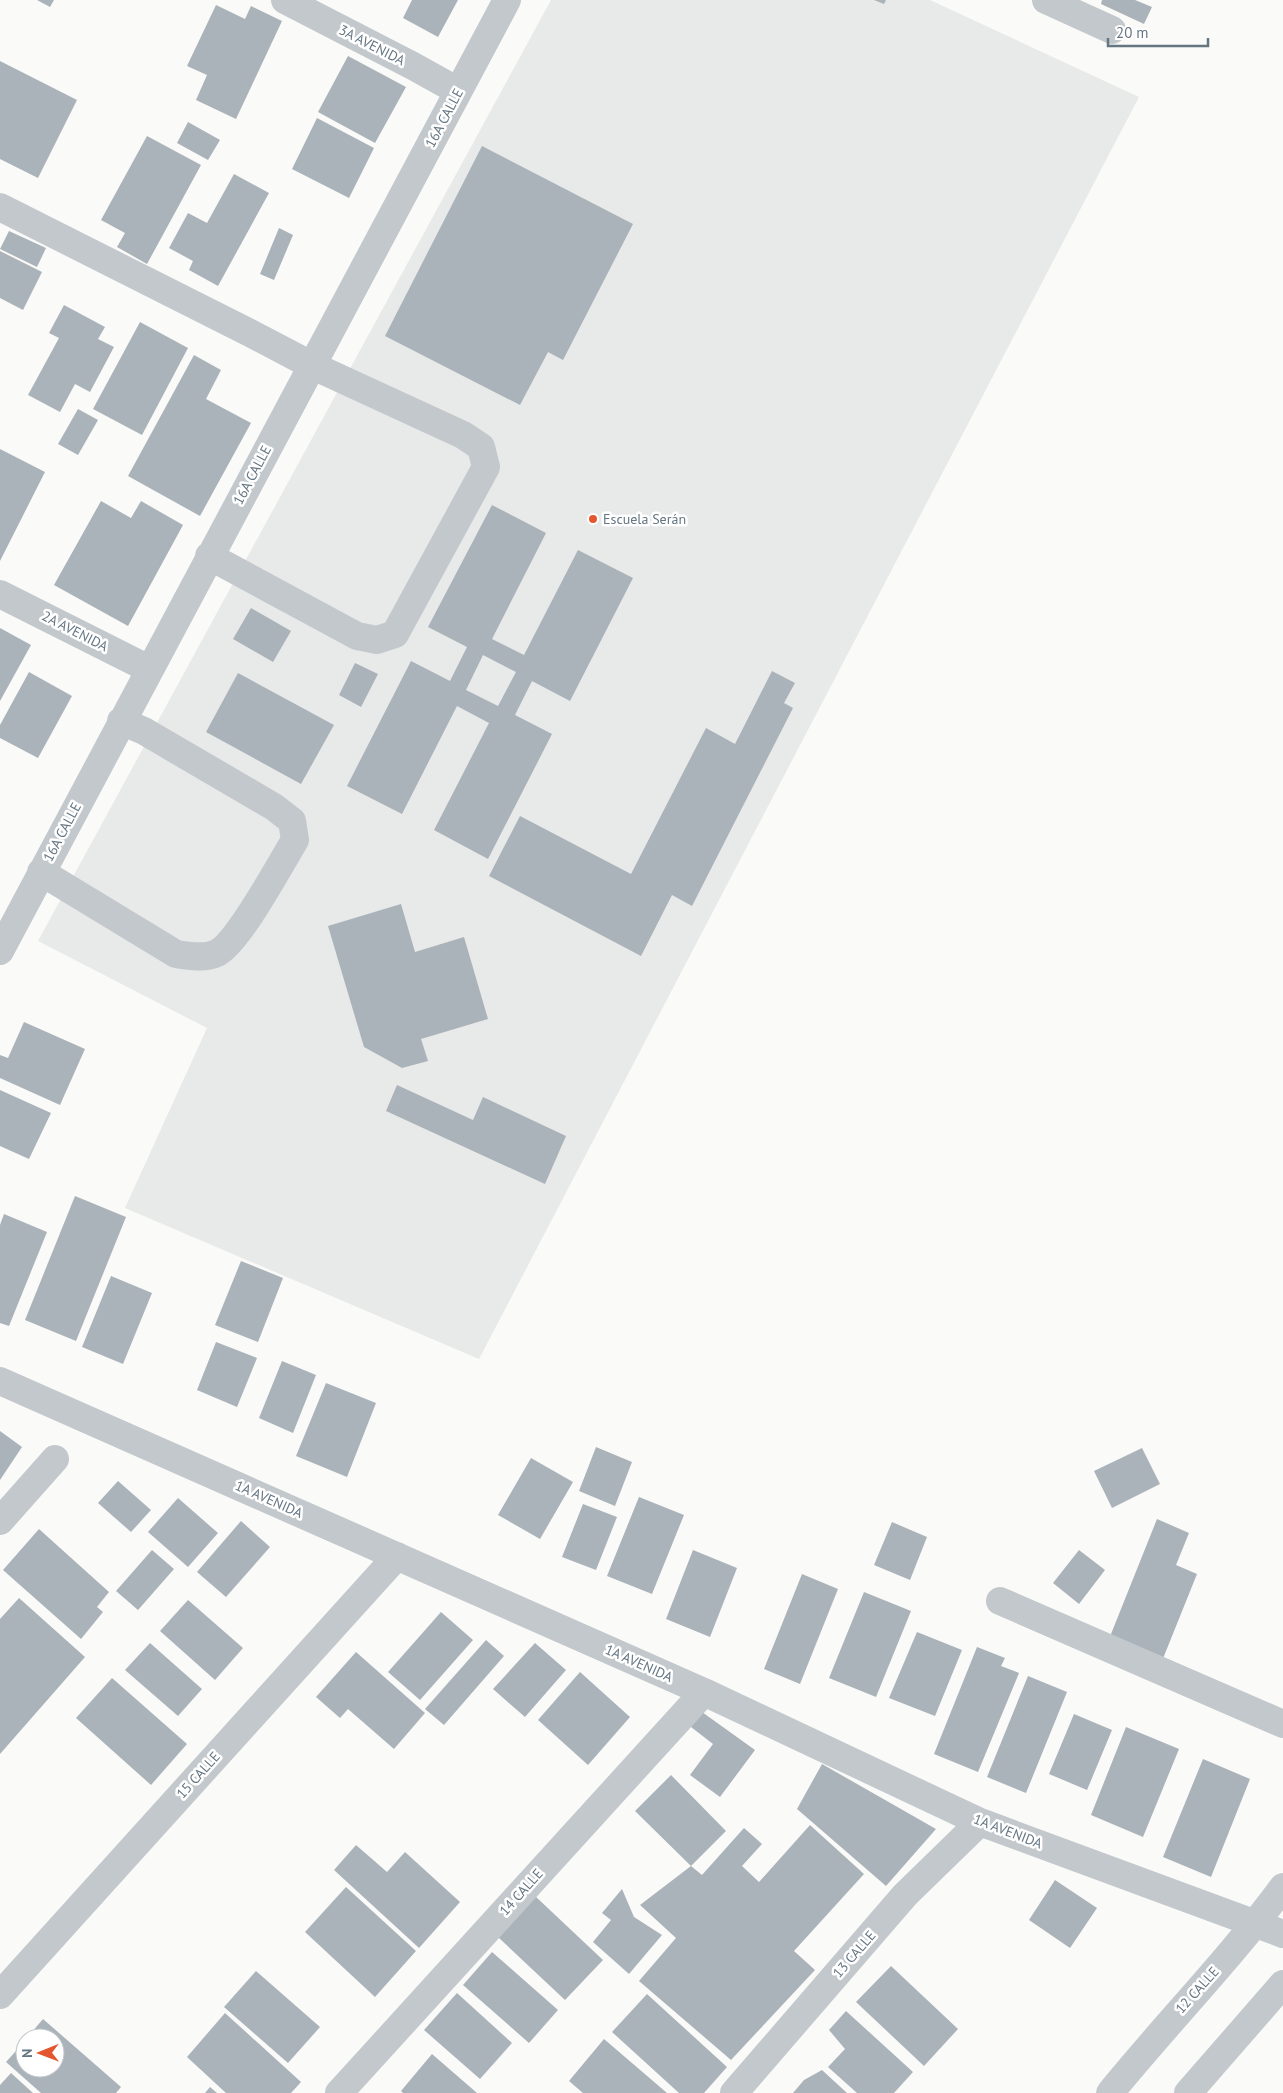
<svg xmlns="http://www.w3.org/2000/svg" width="1283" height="2093" font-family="'PT Sans',sans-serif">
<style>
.built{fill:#e8e9e9}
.building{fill:#aab3b9;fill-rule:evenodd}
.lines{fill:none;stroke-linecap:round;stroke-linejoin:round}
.minor{stroke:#c3c8cc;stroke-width:28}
.poi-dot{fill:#e4572e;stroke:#fff;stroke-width:2}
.labels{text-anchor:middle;stroke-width:5;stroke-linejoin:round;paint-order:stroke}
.street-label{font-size:14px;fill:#657683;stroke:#fff}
.poi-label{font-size:14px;fill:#657683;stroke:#fff;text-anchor:start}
</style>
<rect width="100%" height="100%" fill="#fafaf8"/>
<!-- built -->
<path class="built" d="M551,0h379l209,97 -660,1262 -354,-151 82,-180 -169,-87z"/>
<!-- building -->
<path class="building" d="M37,0h17l-4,7z
M412,0h46l-20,37 -35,-19z
M874,0h12l-2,4z
M1102,0h33l17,7 -8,17 -43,-20z
M216,5l29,14 6,-13 31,15 -46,98 -40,-19 11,-25 -20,-9z
M348,56l58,31 -31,56 -57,-31z
M0,61l77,39 -39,78 -38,-19z
M317,118l57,30 -25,50 -57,-29z
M188,122l32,18 -12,20 -31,-17z
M147,136l54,29 -54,99 -30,-17 8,-14 -24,-13z
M482,146l151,78 -70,136 -15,-8 -28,53 -135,-69z
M234,174l35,19 -51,93 -29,-16 4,-9 -24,-13 19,-35 19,10z
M279,228l14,7 -19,45 -14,-6z
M9,231l37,17 -9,19 -37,-18z
M0,251l42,21 -19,38 -23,-12z
M64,305l41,22 -7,12 16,8 -24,45 -15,-8 -15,28 -32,-17 31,-57 -10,-5z
M140,322l48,26 -46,87 -49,-26z
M194,355l27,15 -15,29 45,24 -51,93 -72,-40z
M78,409l20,11 -20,35 -20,-11z
M0,449l45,23 -45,89z
M101,501l30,17 10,-17 42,24 -55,101 -74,-41z
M492,505l54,28 -54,106 32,16 54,-105 55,28 -63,123 -38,-20 -17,34 37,19 -64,125 -54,-29 55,-107 -32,-17 -55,108 -55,-28 64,-125 39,20 17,-34 -39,-20zM483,655l33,17 -18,34 -32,-16z
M251,608l40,23 -18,31 -40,-23z
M0,628l31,17 -31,56z
M355,663l23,11 -17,33 -22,-12z
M772,671l23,12 -11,20 9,5 -101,198 -20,-11 -31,61 -152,-80 31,-60 111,58 75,-146 29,16z
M29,672l43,24 -34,62 -38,-20v-13z
M238,673l96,52 -33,59 -95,-52z
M401,904l14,48 49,-15 24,82 -67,20 7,22 -26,7 -38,-21 -36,-121z
M24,1022l61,27 -25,56 -60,-27v-23l8,3z
M397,1085l76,35 10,-23 83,39 -21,48 -159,-73z
M0,1090l51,23 -22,46 -29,-13z
M75,1196l51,21 -50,124 -51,-21z
M4,1214l43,18 -38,94 -9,-3v-98z
M241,1261l42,17 -25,64 -43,-17z
M111,1276l41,17 -29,71 -41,-17z
M216,1342l41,16 -20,49 -40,-17z
M282,1361l34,14 -23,58 -34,-15z
M326,1383l50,20 -29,74 -51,-21z
M0,1431l22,16 -22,33z
M596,1447l36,15 -17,44 -36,-15z
M1142,1448l18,36 -48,24 -18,-37z
M531,1458l42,24 -33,57 -42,-24z
M118,1481l33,29 -20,22 -33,-29z
M639,1497l45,18 -32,79 -45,-18z
M178,1498l40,35 -30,34 -40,-35z
M583,1504l34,13 -21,53 -34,-13z
M1157,1519l32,14 -13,32 21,9 -35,87 -53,-22z
M241,1521l29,26 -44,50 -29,-25z
M892,1522l35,15 -17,43 -36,-15z
M39,1529l70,63 -12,15 6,5 -22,27 -78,-69z
M152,1550l22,19 -36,41 -22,-19z
M693,1550l44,18 -27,69 -44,-18z
M1079,1550l26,20 -26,34 -26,-21z
M802,1574l36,15 -38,95 -36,-15z
M864,1592l47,19 -35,86 -47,-19z
M19,1598l66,59 -85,97v-135z
M188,1600l55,48 -28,32 -55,-49z
M441,1612l32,28 -53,60 -32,-28z
M917,1632l45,18 -27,66 -46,-18z
M486,1640l18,16 -60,69 -19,-16z
M150,1643l52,46 -24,27 -53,-46z
M535,1643l31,27 -41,47 -32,-28z
M977,1647l28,11 -4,8 18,7 -41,99 -44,-18z
M356,1652l69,61 -31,36 -46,-40 -8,9 -24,-21z
M580,1672l50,45 -42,48 -50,-45z
M1028,1676l39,16 -41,101 -39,-16z
M112,1678l75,66 -36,41 -75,-67z
M702,1712l53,38 -35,47 -30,-22 23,-31 -22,-17z
M1074,1714l38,16 -25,60 -38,-16z
M1126,1727l53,22 -36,88 -52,-22z
M1203,1759l47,20 -39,98 -48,-20z
M822,1764l114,65 -50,57 -89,-77z
M671,1775l55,56 -35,35 -56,-55z
M810,1825l54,49 -70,77 21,19 -84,90 -92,-79 37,-43 -36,-33 51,-39 11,9 42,-47 18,16 -20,22 17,16z
M356,1845l31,27 18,-20 55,50 -41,46 -85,-78z
M1055,1880l42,28 -27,40 -41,-28z
M346,1887l70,64 -41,46 -70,-65z
M622,1889l12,28 28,18 -33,39 -36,-32 18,-22 -9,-7z
M535,1896l68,64 -38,40 -67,-63z
M492,1952l66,58 -29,33 -66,-58z
M891,1966l67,63 -34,37 -68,-64z
M256,1971l64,56 -32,36 -64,-56z
M457,1993l55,50 -32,36 -56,-49z
M647,1994l80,73 -23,26h-25l-67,-61z
M846,2011l67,61 -19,21h-37l-29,-26 17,-18 -16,-19z
M225,2013l76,69 -10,11h-65l-39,-36z
M43,2019l78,68 -5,6h-75l-35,-31 19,-21v27h30v-30h-28z
M604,2039l63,54h-84l-14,-12z
M432,2054l45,39h-74l-2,-2z
M822,2070l25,23h-54l11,-13z
M11,2073l22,20h-33v-8z
M210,2087l7,6h-12z"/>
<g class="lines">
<!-- minor -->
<path class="minor" d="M285,0l128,66 45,25
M1046,0l66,30
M0,207l252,127 59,31 152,70 18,12 5,20 -91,167 -18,6 -20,-4 -148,-80
M0,594l149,75
M41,872l135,82c12,2 29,5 41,-1 21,-10 64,-90 78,-113l-3,-19 -18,-14 -130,-76 -23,-10
M0,951l507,-951
M0,1381l704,311 276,130 303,112
M0,1521l55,-62
M1000,1601l283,123
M0,1995l397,-439
M339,2093l365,-401
M734,2093l171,-198 75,-73
M1110,2093c56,-69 120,-134 173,-206
M1188,2093l95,-109"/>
</g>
<!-- markers -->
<circle class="poi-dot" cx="593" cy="519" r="5"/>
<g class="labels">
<!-- street labels -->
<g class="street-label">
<text transform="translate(372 45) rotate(27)" y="5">3A AVENIDA</text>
<text transform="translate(444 118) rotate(-62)" y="5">16A CALLE</text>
<text transform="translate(252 475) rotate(-62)" y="5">16A CALLE</text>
<text transform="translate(75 631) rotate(27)" y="5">2A AVENIDA</text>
<text transform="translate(62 832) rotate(-62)" y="5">16A CALLE</text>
<text transform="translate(269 1499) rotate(24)" y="5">1A AVENIDA</text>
<text transform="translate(639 1663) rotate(24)" y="5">1A AVENIDA</text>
<text transform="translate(198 1775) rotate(-48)" y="5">15 CALLE</text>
<text transform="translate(1008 1831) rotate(21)" y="5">1A AVENIDA</text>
<text transform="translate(521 1892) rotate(-48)" y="5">14 CALLE</text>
<text transform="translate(854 1954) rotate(-49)" y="5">13 CALLE</text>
<text transform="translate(1197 1990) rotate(-48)" y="5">12 CALLE</text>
</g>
<!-- poi labels -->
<g class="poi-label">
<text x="603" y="524">Escuela Serán</text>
</g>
</g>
<!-- north arrow -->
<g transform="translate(40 2053) rotate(269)"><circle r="24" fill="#ffffff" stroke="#c1c8cd"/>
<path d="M0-4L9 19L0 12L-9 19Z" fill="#e4572e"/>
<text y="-8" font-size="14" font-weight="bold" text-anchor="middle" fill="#657683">N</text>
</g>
<!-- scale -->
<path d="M1108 38v8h100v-8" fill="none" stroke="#657683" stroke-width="2.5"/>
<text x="1116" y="38" font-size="15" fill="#657683" stroke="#ffffff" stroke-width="4" paint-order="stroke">20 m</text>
</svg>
